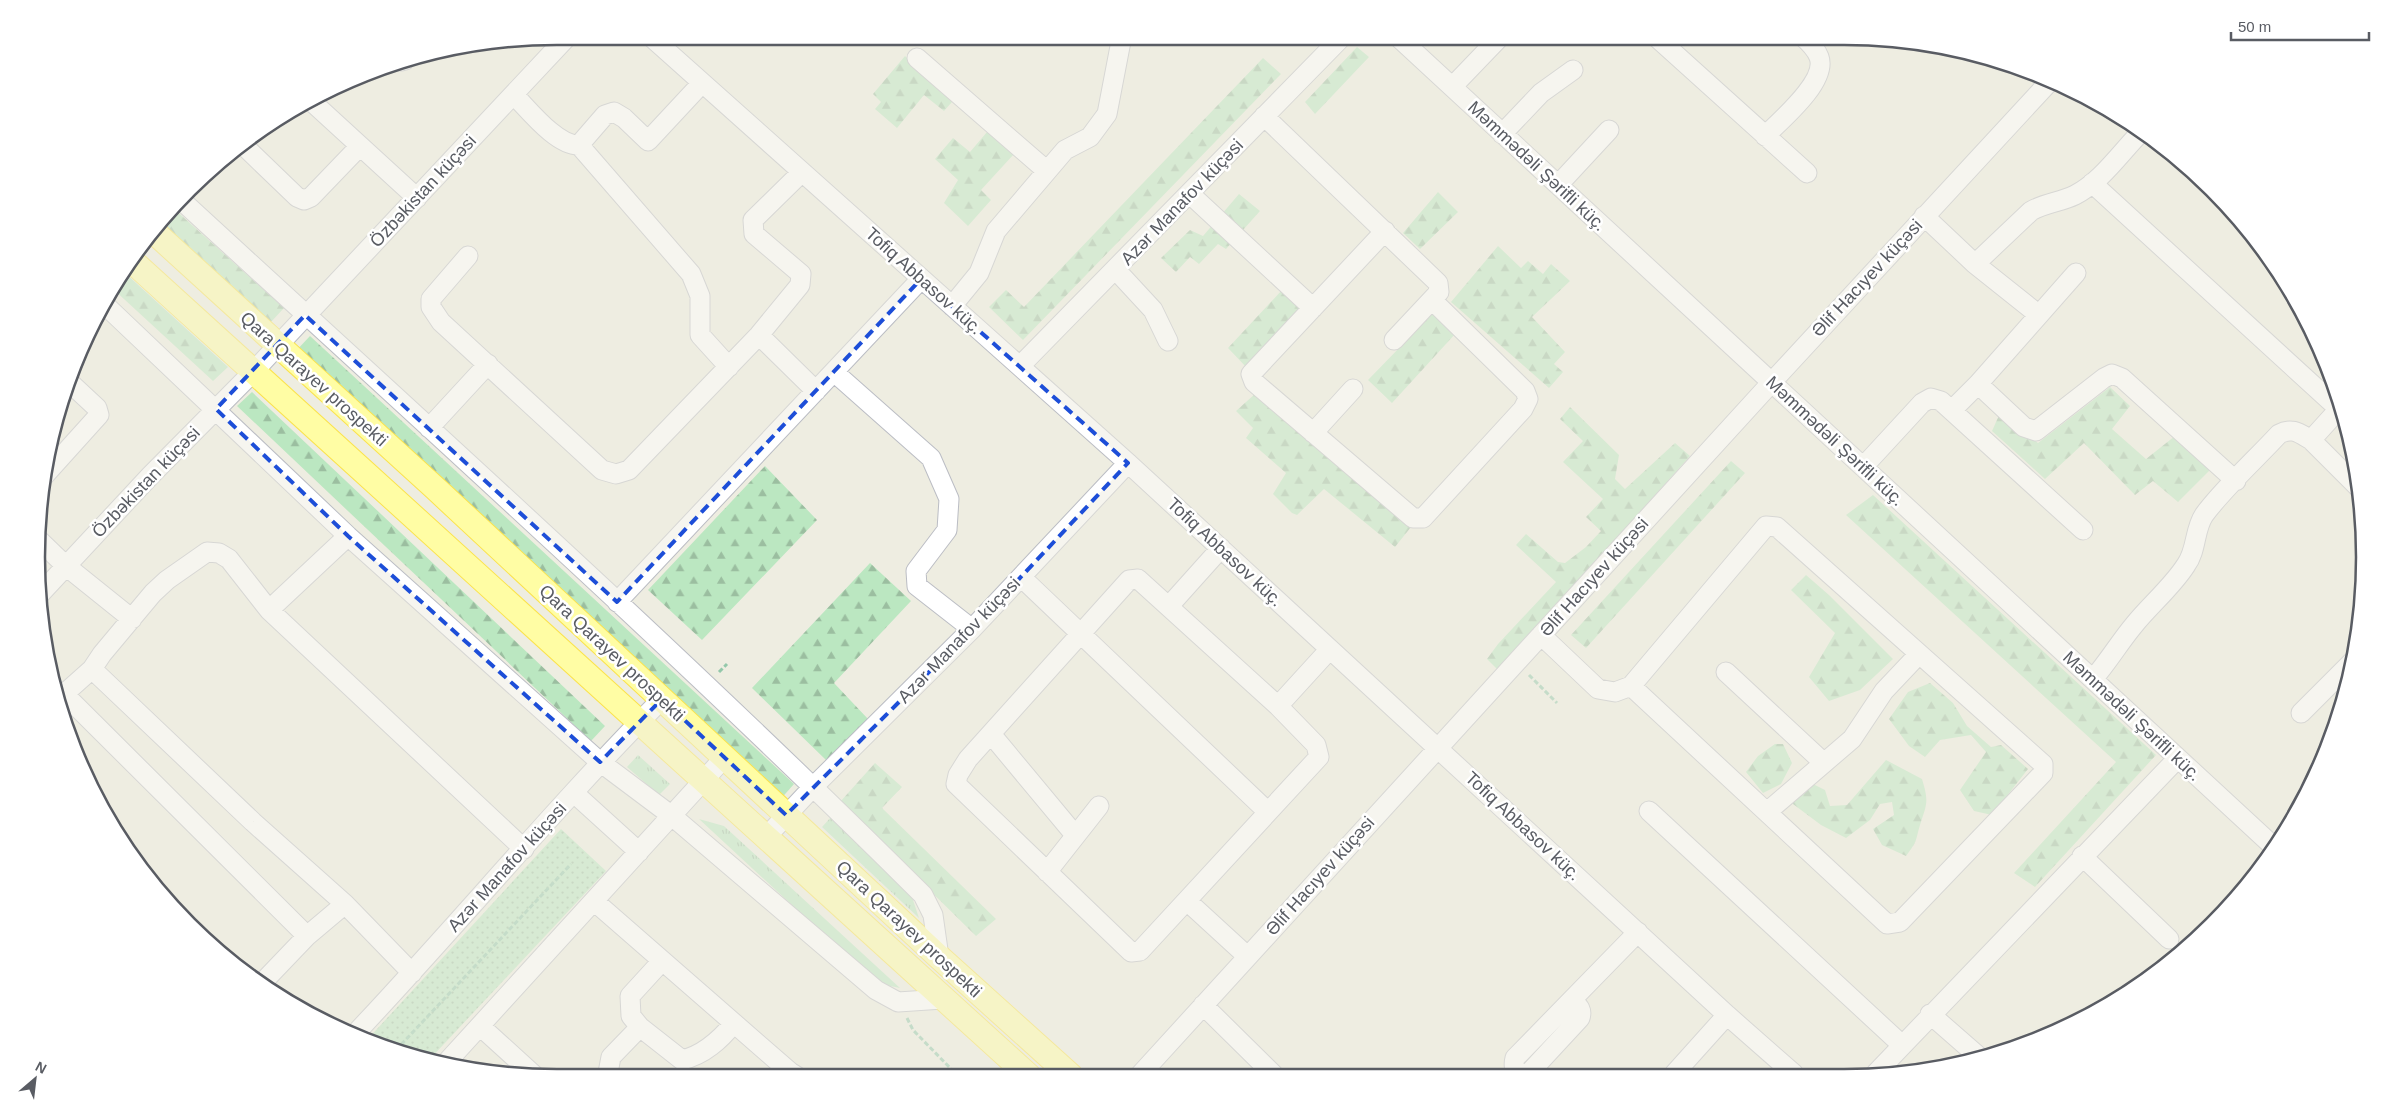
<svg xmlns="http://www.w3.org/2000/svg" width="2401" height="1114" font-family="Arial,sans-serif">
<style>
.grass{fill:url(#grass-tufts)}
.forest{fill:url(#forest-firs)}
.park{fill:url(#park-dots)}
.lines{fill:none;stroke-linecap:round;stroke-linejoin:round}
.minor-casing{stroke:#bbbdc4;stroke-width:21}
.major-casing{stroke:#fbe34c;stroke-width:26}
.path{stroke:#93c8aa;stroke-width:3;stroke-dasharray:5 2.5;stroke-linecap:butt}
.minor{stroke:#fff;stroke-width:19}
.major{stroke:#fffda4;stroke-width:24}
.marked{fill:none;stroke:#1d4ed8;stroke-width:4;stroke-dasharray:10 6;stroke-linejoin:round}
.labels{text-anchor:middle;stroke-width:5;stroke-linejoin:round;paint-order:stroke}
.street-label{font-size:18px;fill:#595c63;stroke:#fff}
.rim{fill:none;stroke:#595c63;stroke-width:2.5}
</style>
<defs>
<pattern id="grass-tufts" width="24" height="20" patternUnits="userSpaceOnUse" patternTransform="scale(1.25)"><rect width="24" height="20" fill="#bbe7c1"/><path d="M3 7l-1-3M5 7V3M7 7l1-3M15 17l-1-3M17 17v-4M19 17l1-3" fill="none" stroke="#9bbea0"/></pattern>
<pattern id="forest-firs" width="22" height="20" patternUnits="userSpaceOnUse" patternTransform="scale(1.25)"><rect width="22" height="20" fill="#bbe7c1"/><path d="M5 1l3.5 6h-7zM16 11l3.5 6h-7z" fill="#9bbea0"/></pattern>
<pattern id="park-dots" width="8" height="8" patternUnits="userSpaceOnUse" patternTransform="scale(1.25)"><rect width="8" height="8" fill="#bbe7c1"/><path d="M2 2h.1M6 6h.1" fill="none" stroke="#9bbea0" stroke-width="1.8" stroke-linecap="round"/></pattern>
</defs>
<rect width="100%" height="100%" fill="#eeede1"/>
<!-- grass -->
<path class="grass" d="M638,755l32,29 -11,11 -32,-28z
M831,817l81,80 7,21 -97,-91z
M699,819l25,7 176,162 -24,-5z"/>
<!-- forest -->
<path class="forest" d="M1357,47l12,10 -54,57 -10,-12z
M905,56l47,46 -8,9 -20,-16 -27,33 -22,-19 6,-7 -8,-8z
M1263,58l18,16 -258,266 -34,-33 17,-17 18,17z
M987,132l27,22 -33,36 10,10 -23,26 -24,-23 14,-23 -23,-21 18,-21 17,14z
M1438,192l20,20 -38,37 -17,-16z
M1239,194l21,17 -34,38 -8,-5 -19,20 -9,-7 -14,15 -15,-14 29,-28 13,6z
M172,207l112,101 -13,14 -111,-100z
M1498,246l23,22 7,-7 15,13 8,-10 19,17 -38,36 33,35 -11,12 9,8 -14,16 -98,-86z
M124,272l104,95 -15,14 -101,-93z
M1283,289l18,18 -54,61 -19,-20z
M1433,313l23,20 -64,70 -24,-23z
M310,336l484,448 -16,18 -484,-449z
M2110,387l20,19 -18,23 34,30 29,-23 38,31 -35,35 -25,-21 -18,14 -51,-52 -39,36 -53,-48 8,-18 38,30z
M252,392l353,334 -14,15 -354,-335z
M1256,393l155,134 -16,20 -71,-58 -27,26 -5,-2 -19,-19 13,-21 -40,-35 7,-10 -17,-17z
M1570,407l49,48 -4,24 10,10 50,-46 15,13 -191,215 -12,-12 11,-15 58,-62 -40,-37 10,-11 32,28 7,1 21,-16 15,-16 -15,-14 17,-18 -40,-37 20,-21 -23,-22z
M1731,461l14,12 -159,175 -15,-13z
M765,466l52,54 -115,120 -54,-50z
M1873,495l283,260 -121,132 -21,-14 102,-111 -270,-247z
M870,563l41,38 -77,82 34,36 -42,41 -74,-72z
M1806,575l23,20 64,64 -33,31 -31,11 -20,-24 26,-44 -44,-43z
M1930,683l23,20 14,23 24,21 10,-2 27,24 -36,46 -18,-4 -14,-21 26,-38 -15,-17 -31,5 -15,17 -16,-11 -20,-27 19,-27z
M1775,744h8l9,19 -11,21 -18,9 -17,-21 12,-16z
M1886,760l36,19c7,23 5,24 -2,46 -5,17 -2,15 -14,31l-24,-11 -9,-16 21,-14 -2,-13 -12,2 -10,16 -24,18 -25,-13 -28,-21 1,-9 19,-11 12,6 5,16 17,-1z
M875,763l27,24 -20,21 114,111 -20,17 -136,-134z"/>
<!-- park -->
<path class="park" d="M561,829l45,42 -177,189 -63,-19z"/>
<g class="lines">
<defs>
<path id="minor" d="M650,36l478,427 599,552 67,59
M1397,36l876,810
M1655,36l152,137
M917,58l130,113
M401,61l4,-1
M1452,87l49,-51
M514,95c15,15 43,51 65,50l26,-30 9,-3 10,6 24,23 54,-58
M310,100l107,98
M1264,116l174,167 1,9 -45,48
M1502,134l39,-41 32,-23
M1765,136c16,-16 63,-55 54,-79 -3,-8 -10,-15 -17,-21
M243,145l54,52 7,3 7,-3 49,-51
M579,145l112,129 9,22v39l29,32
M2092,183l247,226
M1558,185l51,-55
M1190,194l123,114
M180,199c250,230 503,457 743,696l10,20 6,42
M1924,216l51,48 64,51
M1385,231l-134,143 3,8 159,136h10l100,-109 5,-10 -3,-8 -93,-91
M468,256l-37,43v8l10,15 161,148 14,4 13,-4 130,-135 41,-50 1,-11 -47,-40 -1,-14 49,-48
M1975,264l56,-53c14,-8 30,-9 44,-16 26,-13 46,-43 67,-64
M1116,270l37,40 15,31
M103,303l245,233 252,226 72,54 204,174 22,12 45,-3
M952,306l27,-33 17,-42 69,-81 25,-13 17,-23 15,-78
M759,335l57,56
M1020,366l323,-330
M834,372l97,86 18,41 -2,31 -31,41 1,15 55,43
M1978,384l46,43 12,4 68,-53 8,-4 10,4 114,103
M1952,410l26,-26 98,-111
M429,428l59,-64
M1313,433l40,-44
M2311,440l47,47
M1863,467l59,-64 9,-5 10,3 142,129
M44,476l55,-61 -2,-7 -29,-27
M38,539l28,27 66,53
M1021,577l247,235
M1138,579l140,127 38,39 3,12 -179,194 -9,1 -175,-168 2,-9 10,-16 161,-179z
M40,594l110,-118 103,-104 315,-336
M617,602l304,-323
M1169,606l52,-58
M269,610l79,-74
M1541,635l57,54 17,3 16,-6 135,-160 11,1 266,237v9l-143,149 -13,2 -256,-238
M92,669l-28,25 243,242 38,-32
M1726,672l98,91
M2093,679c15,-17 26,-36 41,-54 16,-20 38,-38 52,-60 11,-15 8,-35 18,-50 19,-26 52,-56 75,-81 13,-7 20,-1 32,6l29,-32
M1278,706l52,-57
M2301,713l53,-53
M991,734l84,101
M574,793l65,59
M1649,811l253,234
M1767,812l85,-73 32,-48 35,-37
M767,836l47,-50 158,-157 156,-166
M2082,856l87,83
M1047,872l52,-66
M594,901l196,171 8,5
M1187,901l60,55
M662,961l-32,35 1,20 9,11 42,33c22,-5 38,-20 52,-37
M412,973l-67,-69 -92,-82 -161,-153 10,-15 51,-61 14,-13 40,-28 12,1 10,6 40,51 255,239
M262,983l45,-47
M1203,1005l71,70
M1930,1014l48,42
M480,1026l55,50
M353,1036c105,-111 202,-229 309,-337
M445,1064l279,-306
M1876,1073l302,-315
M1674,1074l53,-59
M1521,1075c-7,-5 -8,-9 -6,-17l123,-126
M1522,1075l8,-3 50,-54c3,-9 -2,-12 -8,-18
M1139,1076l632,-693 280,-303
M607,1078l4,-21 29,-30"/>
<path id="major" d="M153,231l282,257 504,469 132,119
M132,261l897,815"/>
</defs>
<!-- minor casing -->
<use href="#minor" class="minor-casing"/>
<!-- major casing -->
<use href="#major" class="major-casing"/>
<!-- path -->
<path class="path" d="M719,672l8,-8
M1529,675l28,28
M907,1018l6,12 45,46
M396,1050l175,-186"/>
<!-- minor -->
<use href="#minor" class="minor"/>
<!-- major -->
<use href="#major" class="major"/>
</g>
<!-- marked area -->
<path d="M0 0H2401V1114H0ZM921,279l207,184 -156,166 -186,186 -124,-116 -62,63 -252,-226 -132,-127 89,-94 312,287z" fill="#eeede1" fill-opacity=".55" fill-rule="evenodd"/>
<path class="marked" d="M921,279l207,184 -156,166 -186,186 -124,-116 -62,63 -252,-226 -132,-127 89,-94 312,287z"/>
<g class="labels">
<!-- street labels -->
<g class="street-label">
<text transform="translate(1537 166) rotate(43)" y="6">Məmmədəli Şərifli küç.</text>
<text transform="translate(423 191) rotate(-47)" y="6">Özbəkistan küçəsi</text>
<text transform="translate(1182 202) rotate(-46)" y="6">Azər Manafov küçəsi</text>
<text transform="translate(1867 278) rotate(-47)" y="6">Əlif Hacıyev küçəsi</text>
<text transform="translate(924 281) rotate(42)" y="6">Tofiq Abbasov küç.</text>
<text transform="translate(314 379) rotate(42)" y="6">Qara Qarayev prospekti</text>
<text transform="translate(1835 441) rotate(43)" y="6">Məmmədəli Şərifli küç.</text>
<text transform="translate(146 482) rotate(-46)" y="6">Özbəkistan küçəsi</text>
<text transform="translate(1225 552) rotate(43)" y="6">Tofiq Abbasov küç.</text>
<text transform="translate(1594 577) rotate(-48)" y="6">Əlif Hacıyev küçəsi</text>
<text transform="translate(959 640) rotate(-46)" y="6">Azər Manafov küçəsi</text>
<text transform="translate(612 653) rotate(43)" y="6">Qara Qarayev prospekti</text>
<text transform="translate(2132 716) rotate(43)" y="6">Məmmədəli Şərifli küç.</text>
<text transform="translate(1523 826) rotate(43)" y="6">Tofiq Abbasov küç.</text>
<text transform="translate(507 867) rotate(-48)" y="6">Azər Manafov küçəsi</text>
<text transform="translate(1320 876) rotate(-48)" y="6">Əlif Hacıyev küçəsi</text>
<text transform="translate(909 929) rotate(43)" y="6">Qara Qarayev prospekti</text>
</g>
</g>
<!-- crop -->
<path d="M0 0H2401V1114H0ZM557 45H1844A512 512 0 0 1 2356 557V557A512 512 0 0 1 1844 1069H557A512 512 0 0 1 45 557V557A512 512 0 0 1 557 45Z" fill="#fff" fill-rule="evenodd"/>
<path class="rim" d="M557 45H1844A512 512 0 0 1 2356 557V557A512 512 0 0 1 1844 1069H557A512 512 0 0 1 45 557V557A512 512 0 0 1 557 45Z"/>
<!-- north arrow -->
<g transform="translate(35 1079) rotate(28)" stroke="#ffffff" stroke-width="4" paint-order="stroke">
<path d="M0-4L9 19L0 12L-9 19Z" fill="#595c63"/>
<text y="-8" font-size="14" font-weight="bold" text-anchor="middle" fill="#595c63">N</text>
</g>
<!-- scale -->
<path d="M2231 32v8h138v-8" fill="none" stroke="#595c63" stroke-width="2.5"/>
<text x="2238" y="32" font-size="15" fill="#595c63" stroke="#ffffff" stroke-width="4" paint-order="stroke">50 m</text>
</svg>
